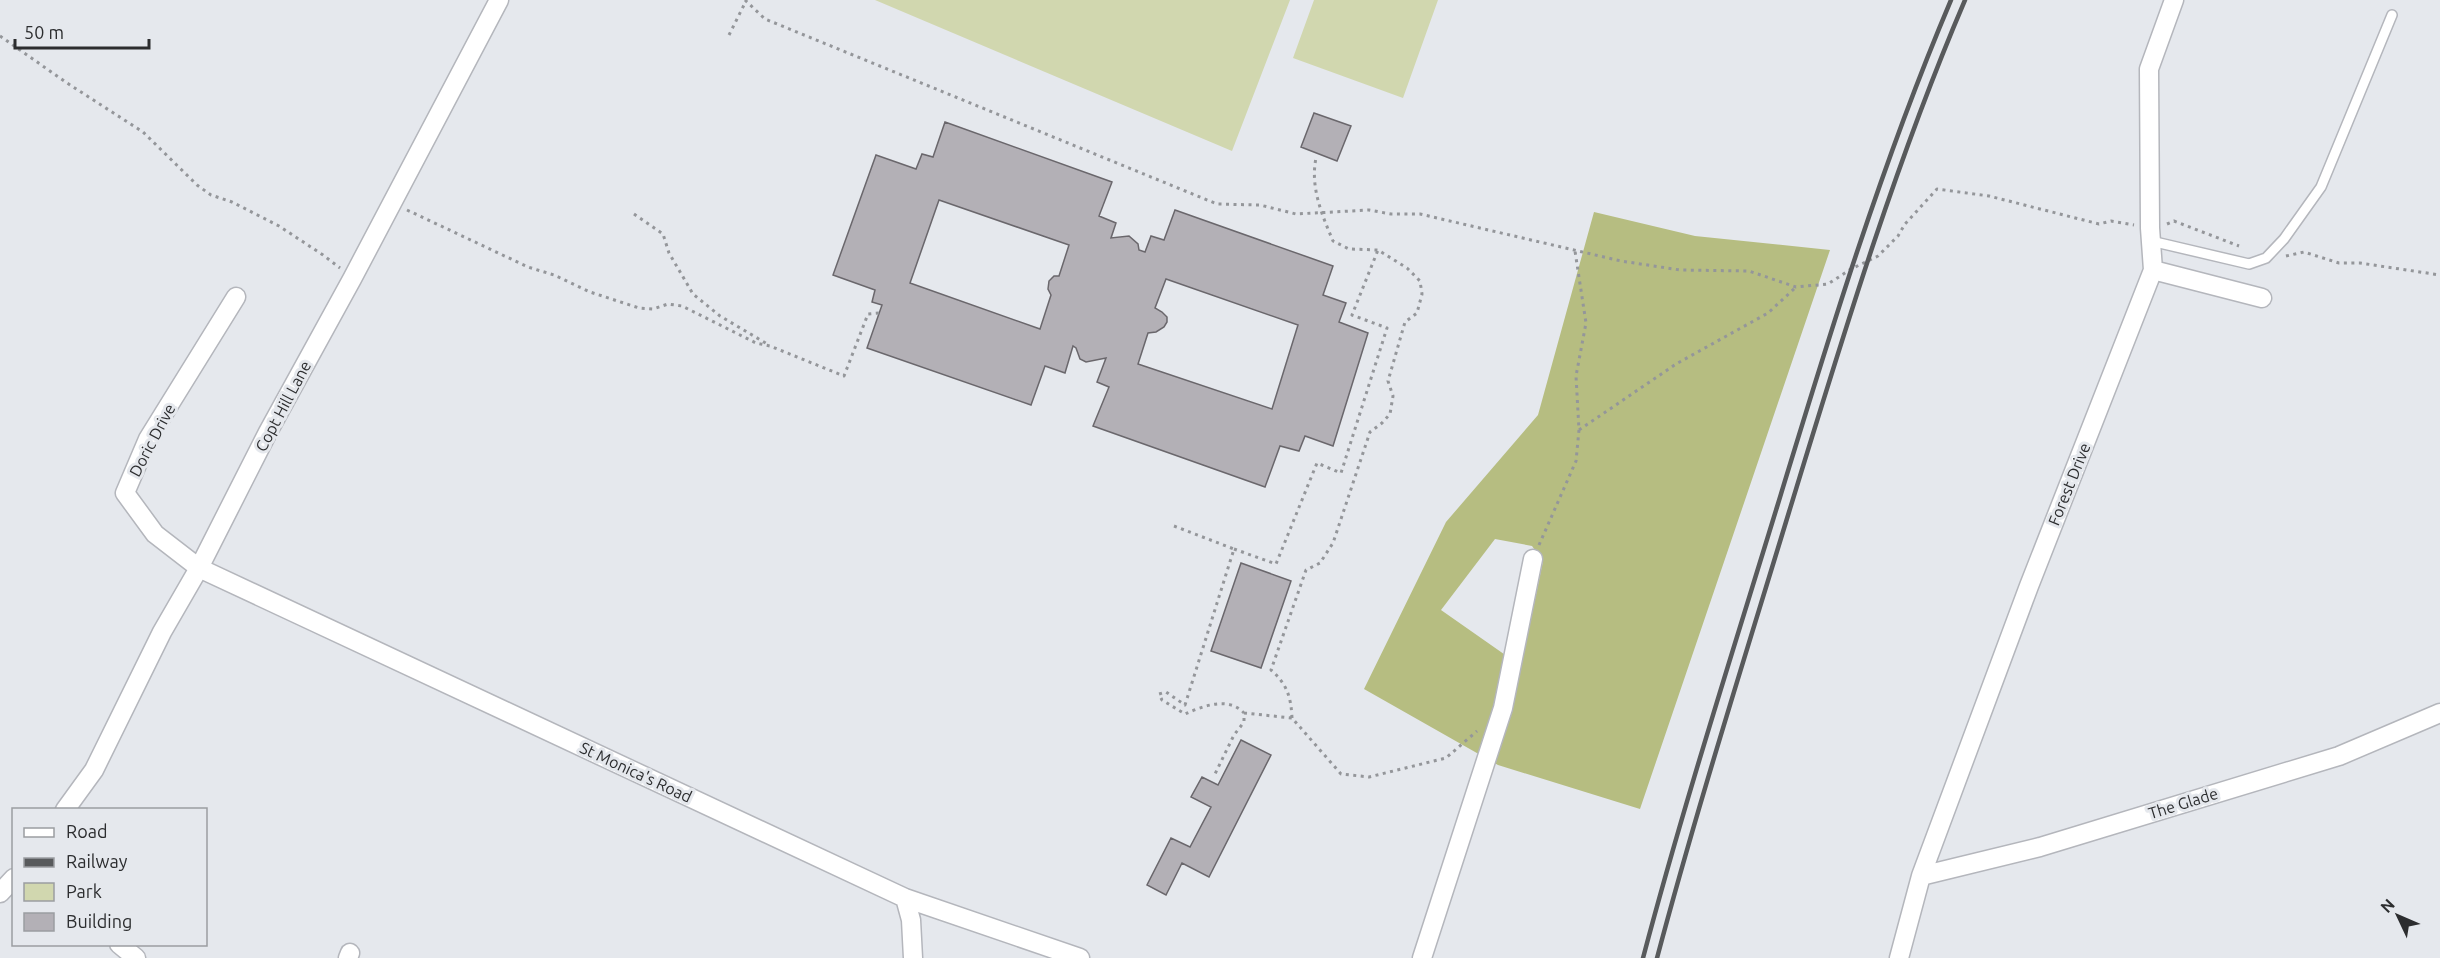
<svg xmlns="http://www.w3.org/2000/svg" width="2440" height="958" font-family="Ubuntu,sans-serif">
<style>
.green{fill:#d1d7af}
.forest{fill:#b6bd81;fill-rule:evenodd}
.building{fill:#b3b0b6;stroke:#6a676c;stroke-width:1.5;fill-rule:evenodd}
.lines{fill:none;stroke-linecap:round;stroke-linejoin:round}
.service-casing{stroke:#b4b6bc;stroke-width:12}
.minor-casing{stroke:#b4b6bc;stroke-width:21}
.path{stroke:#94969a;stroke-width:3;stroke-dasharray:3 4.5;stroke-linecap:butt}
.service{stroke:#fff;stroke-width:9}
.minor{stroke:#fff;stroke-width:18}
.rail{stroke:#585a5c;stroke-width:4.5}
.labels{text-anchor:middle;stroke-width:6;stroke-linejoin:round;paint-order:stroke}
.street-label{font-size:16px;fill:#2c2d2f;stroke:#e5e8ed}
</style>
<rect width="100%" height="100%" fill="#e5e8ed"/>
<!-- green -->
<path class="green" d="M875,0h415l-58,151z
M1314,0h124l-35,98 -110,-40z"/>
<!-- forest -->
<path class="forest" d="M1594,212l101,24 135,14 -190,559 -142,-44 -134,-76 82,-167 92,-107zM1495,539l37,7 11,15 -22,105 -80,-56z"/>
<!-- building -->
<path class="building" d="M1314,113l37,13 -14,35 -36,-14z
M945,122l167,60 -13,34 17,7 -5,15 18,-2 9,8 1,6 6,2 6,-16 13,4 11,-30 158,56 -10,29 23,8 -7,19 29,11 -35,113 -28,-10 -6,15 -19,-5 -15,41 -172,-61 16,-39 -12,-5 9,-24 -20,4 -6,-3 -4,-11 -3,-2 -8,27 -20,-7 -14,39 -164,-57 15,-43 -10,-3 3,-12 -42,-15 43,-120 40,14 6,-15 11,3zM939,200l130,45 -10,31h-5l-5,5 -1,8 3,6 -11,34 -130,-46zM1166,279l132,46 -26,84 -134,-45 10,-31 8,-1 8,-5 3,-5v-5l-5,-5 -7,-4z
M1241,563l50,18 -30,87 -50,-17z
M1241,740l30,15 -62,122 -27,-14 -16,32 -19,-10 24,-47 19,9 21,-40 -20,-10 11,-20 16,8z"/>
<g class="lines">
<defs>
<path id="service" d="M2151,241l98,23 17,-6 18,-19 37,-52 71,-172"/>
<path id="minor" d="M2153,270l109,28
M236,297l-88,142 -23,54 30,41 44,34 706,330 175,60
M65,810l29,-40 68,-138 37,-64 69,-136 84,-153 147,-279
M1921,876l119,-29 299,-91 101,-43
M0,893l14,-15
M905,898l6,22 2,38
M119,944l17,14
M348,958l2,-5
M1422,958l81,-250 30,-149
M1899,958l22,-82 108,-290 124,-316 -3,-42 -1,-159 25,-69"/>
</defs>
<!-- service casing -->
<use href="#service" class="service-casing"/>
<!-- minor casing -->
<use href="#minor" class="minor-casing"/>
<!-- path -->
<path class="path" d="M745,0l20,19 452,185 43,1 36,9 73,-4 22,4h29l201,47 59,9 69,1 47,16 32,-3 23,-15 27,-13 20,-20 7,-12 32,-35 52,7 110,28 12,-3 23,4
M729,35l17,-34
M0,36l67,47 76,49 54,53 14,10 21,7 47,24 44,29 17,13
M407,210l121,57 26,8 36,17 49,16 14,1 15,-5 14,2 74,37 14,3 74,30 24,-62 12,-1
M634,214l29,20 6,19 24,41 27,22 49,29
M2167,224l7,-3 65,25
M2286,256l18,-4 35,11h21l80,12
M1579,430l97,-66 92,-51 27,-25
M1174,526l60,23 -49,156 -19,-13 -7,2 3,6 23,14c18,-8 43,-18 59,-1v9l-10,13 -19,39
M1539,545l37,-84 3,-31 -3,-54 10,-53 -11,-72
M1234,549l42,15 41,-101 24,10 46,-145 -35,-13 26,-65
M1244,713l48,5 49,56 28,3 77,-19 31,-27
M1292,718c-1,-21 -5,-34 -21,-48l35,-100 14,-7 13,-20 37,-111 12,-9 8,-9 3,-18 -5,-15 17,-59 12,-9 5,-19 -2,-13 -13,-13 -29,-18 -29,-1 -16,-8c-11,-26 -23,-54 -17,-83"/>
<!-- service -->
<use href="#service" class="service"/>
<!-- minor -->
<use href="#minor" class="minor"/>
<!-- rail -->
<path class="rail" d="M1643,958c40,-151 88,-301 134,-451 52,-171 104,-342 174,-507
M1657,958c40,-150 87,-298 132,-446 53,-173 105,-346 176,-512"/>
</g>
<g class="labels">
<!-- street labels -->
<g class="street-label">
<text transform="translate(283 406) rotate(-62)" y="6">Copt Hill Lane</text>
<text transform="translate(152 440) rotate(-62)" y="6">Doric Drive</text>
<text transform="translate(2069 484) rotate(-68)" y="6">Forest Drive</text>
<text transform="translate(636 772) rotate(25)" y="6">St Monica's Road</text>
<text transform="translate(2183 803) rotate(-17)" y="6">The Glade</text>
</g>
</g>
<!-- legend -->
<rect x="12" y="808" width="195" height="138" fill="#e5e8ed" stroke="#9b9da1" stroke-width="1.5"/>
<rect x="24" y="828" width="30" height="9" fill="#ffffff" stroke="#9b9da1" stroke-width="1.5"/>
<text x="66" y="838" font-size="18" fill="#2c2d2f">Road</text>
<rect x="24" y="858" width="30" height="9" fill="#585a5c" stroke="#9b9da1" stroke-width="1.5"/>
<text x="66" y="868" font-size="18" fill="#2c2d2f">Railway</text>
<rect x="24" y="883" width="30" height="18" fill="#d1d7af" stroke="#9b9da1" stroke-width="1.5"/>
<text x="66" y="898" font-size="18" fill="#2c2d2f">Park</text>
<rect x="24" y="913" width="30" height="18" fill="#b3b0b6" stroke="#9b9da1" stroke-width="1.5"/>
<text x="66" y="928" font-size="18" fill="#2c2d2f">Building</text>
<!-- north arrow -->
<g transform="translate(2398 916) rotate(314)" stroke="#e5e8ed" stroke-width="4.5" paint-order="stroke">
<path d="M0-4.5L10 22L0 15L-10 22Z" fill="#2c2d2f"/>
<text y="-9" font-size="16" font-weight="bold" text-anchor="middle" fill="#2c2d2f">N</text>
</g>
<!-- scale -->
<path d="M15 39v9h134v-9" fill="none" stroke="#2c2d2f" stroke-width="3"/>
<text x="24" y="39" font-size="18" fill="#2c2d2f" stroke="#e5e8ed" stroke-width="4.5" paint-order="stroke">50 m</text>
</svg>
